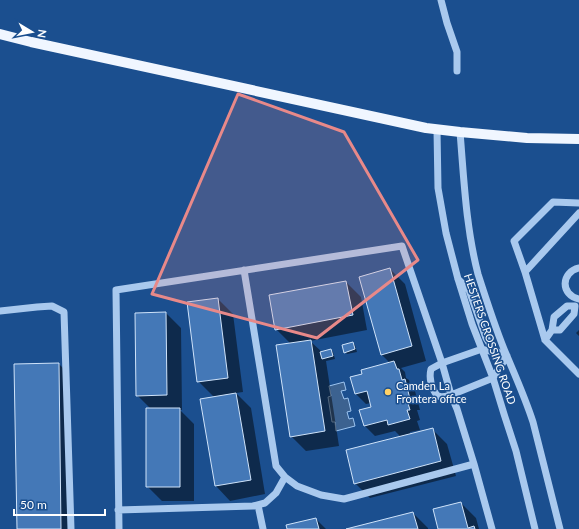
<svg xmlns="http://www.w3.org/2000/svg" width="579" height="529" font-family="Lato,sans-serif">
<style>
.water{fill:#3c6290;stroke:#9cc4f0}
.shadow{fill:#0007}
.building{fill:#4478b7;stroke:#cfe3fa}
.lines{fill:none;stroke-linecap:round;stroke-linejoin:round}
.minor{stroke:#a9c9ee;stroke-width:7}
.major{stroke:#f0f6ff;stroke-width:10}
.marked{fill:#e88989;fill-opacity:0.2;stroke:#e88989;stroke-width:3;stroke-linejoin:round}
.poi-dot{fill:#ffd166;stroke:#1b4f8f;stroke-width:1.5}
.labels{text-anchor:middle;stroke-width:3;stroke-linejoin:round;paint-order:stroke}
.street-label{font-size:11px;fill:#fff;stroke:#1b4f8f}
.poi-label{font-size:11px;fill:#fff;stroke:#1b4f8f;text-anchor:start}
</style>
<rect width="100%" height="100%" fill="#1b4f8f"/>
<!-- water -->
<path class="water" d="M344,382l2,8 -5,1 3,8 4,-1 3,13 -4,1 2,7 4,-1 2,8 -19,5 -1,-9h-3l-4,-25 3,-1 -2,-10z"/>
<!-- shadow -->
<path class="shadow" d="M390,269l15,15 21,77 -25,7 4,4 1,6 3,2 2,7 4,4 5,19h-3l3,10 -3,1 3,9 -10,2v2l22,-5 15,15 9,32 -86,22 -15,-15 46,-46 -6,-6 -20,5 -10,-10 7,-19 -1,-4 -5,1 -10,-10 7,-19 27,-12 -8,-8z
M346,282l15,15 6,33 -57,11 12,11 9,-2 2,2 2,7 -9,2 13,85 -33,5 -15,-15v-92l-15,-15 -6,-33z
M218,299l15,15 10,78 -7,1 15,15 14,86 -35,7 -14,-15 -2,-89 -16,-16z
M166,313l15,15 1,82h-2l14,14v77h-32l-15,-15 4,-77 -14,-14z
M579,330v6l-3,-3z
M353,343l2,2 2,7 -10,2 -2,-2z
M59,364l10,10 2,155h-53z
M461,503l15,15 3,11h-40z
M413,513l15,15v1h-78z
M316,519l10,10h-38z"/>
<!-- building -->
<path class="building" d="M390,268l22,78 -31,9 -22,-78z
M346,281l7,34 -78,15 -6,-35z
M218,298l10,80 -31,4 -10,-80z
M166,312l1,83 -31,1 -1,-83z
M311,340l14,91 -35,6 -14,-92z
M353,342l2,7 -11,4 -2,-8z
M331,349l2,7 -11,3 -2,-7z
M394,361l3,8h2l3,11 3,-1 5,20 -3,1 3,10h-3l3,9 -22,6 -1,-5 -23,6 -5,-16 12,-3 -4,-16 -12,3 -5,-17 12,-3 -1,-4z
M59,363l2,166h-44l-3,-165z
M236,393l15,87 -36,6 -15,-87z
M146,408h34v79h-34z
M433,428l8,33 -87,23 -8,-34z
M461,502l7,26 6,-2 1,3h-37l-5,-20z
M413,512l5,17h-72z
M316,518l3,11h-32l-1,-4z"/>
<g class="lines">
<!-- minor -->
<path class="minor" d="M441,0l6,23 10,29v19
M437,130l1,58 8,45 12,46 14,45 21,54 11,36 12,37 19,78
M460,132c4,48 6,96 18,142 8,25 16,50 26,75 10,24 21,48 29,73l27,107
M579,213l-54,59 20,68 34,34
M579,268c-18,4 -19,27 0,31
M244,270l32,196 9,11 12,9 24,9 23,4 130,-35 18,65
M525,272l-11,-31 39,-39 26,1
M458,279l11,11 17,48 7,11 5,3
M0,311l37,-4 15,-1 12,6 7,217
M545,340l7,-10 2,-13 13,-11h8l-1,8 -14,16h-8
M474,464l-17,-55 -6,-14c-4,1 -9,3 -13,1 -2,-1 -3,-4 -4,-5 -4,-8 -5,-14 -3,-22l11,-6 40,-14 25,7
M258,505l5,24
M118,510l135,-4 12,-3 11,-10 9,-16
M119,529l-3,-239 286,-44 40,117 9,32 42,-17 14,-22"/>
<!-- major -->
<path class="major" d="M0,34l31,8 395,86 34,4 67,6 52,1"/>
</g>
<!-- marked area -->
<path class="marked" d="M238,94l106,38 74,128 -101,78 -165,-44z"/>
<!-- markers -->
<circle class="poi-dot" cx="388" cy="392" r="4"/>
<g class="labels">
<!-- street labels -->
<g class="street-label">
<text transform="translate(490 339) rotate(71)" y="4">HESTERS CROSSING ROAD</text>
</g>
<!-- poi labels -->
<g class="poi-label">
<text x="396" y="390">Camden La<tspan x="396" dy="13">Frontera office</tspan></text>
</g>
</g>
<!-- north arrow -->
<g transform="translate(32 32) rotate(100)" stroke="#1b4f8f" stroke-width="3" paint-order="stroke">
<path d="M0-3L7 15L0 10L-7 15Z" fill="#ffffff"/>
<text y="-6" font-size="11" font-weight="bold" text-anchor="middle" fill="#ffffff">N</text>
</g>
<!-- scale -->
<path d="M14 509v6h91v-6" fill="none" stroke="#ffffff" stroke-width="2"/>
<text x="20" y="509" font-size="12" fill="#ffffff" stroke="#1b4f8f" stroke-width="3" paint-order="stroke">50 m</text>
</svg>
